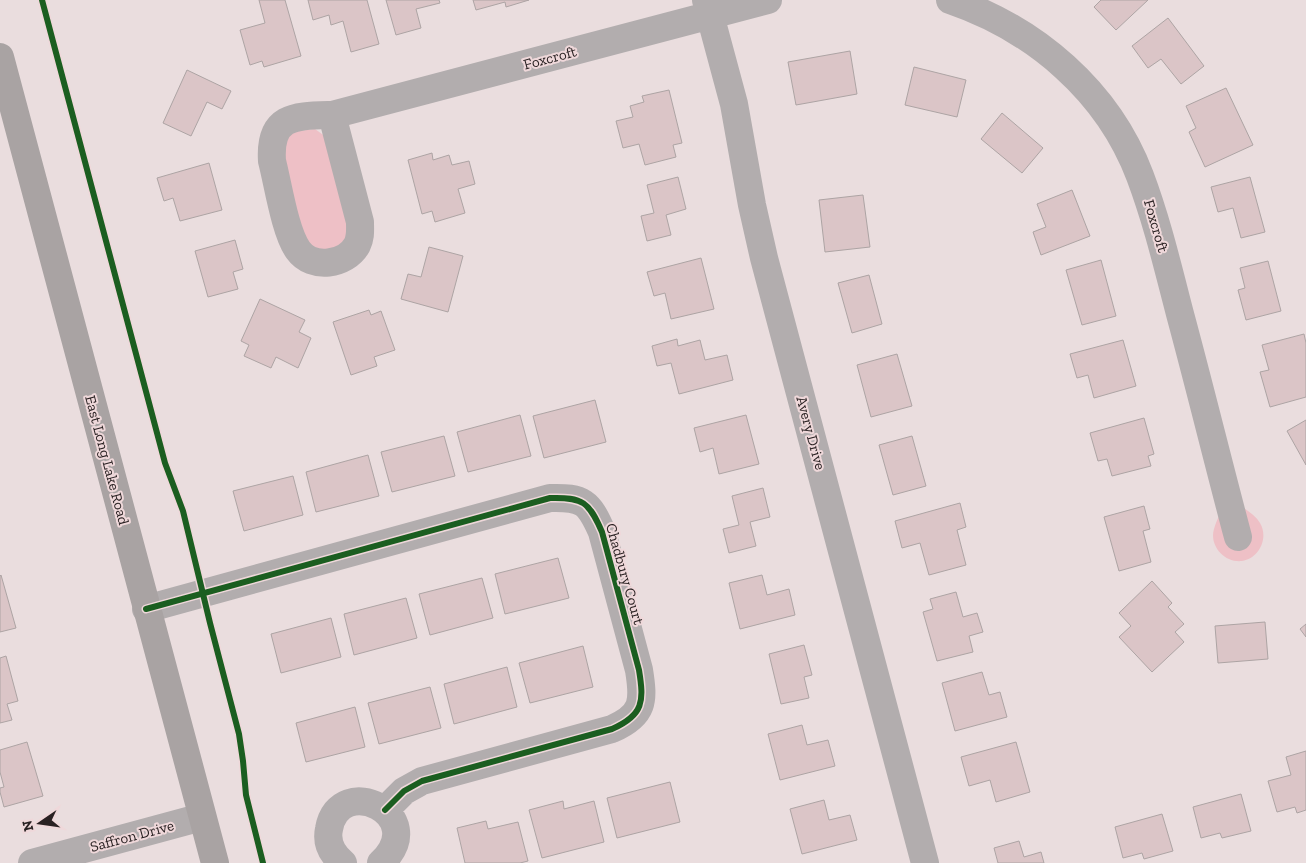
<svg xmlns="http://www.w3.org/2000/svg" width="1306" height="863" font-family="'Zilla Slab',serif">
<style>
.green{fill:#eec0c6}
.building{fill:#dbc5c7;stroke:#ada4a4}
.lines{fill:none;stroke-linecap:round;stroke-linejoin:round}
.minor{stroke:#b2adae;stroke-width:28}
.secondary{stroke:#a9a3a3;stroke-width:28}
.cycleway-casing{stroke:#efd8da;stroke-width:9}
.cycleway{stroke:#1b5e20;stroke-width:6}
.labels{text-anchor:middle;stroke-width:4;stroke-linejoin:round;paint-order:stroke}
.street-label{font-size:15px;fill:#292122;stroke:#efd8da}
</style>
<rect width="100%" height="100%" fill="#eaddde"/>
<!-- green -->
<path class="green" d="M315,129l11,8 24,92 -6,14 -17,10 -23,-11 -23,-97 9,-13z
M1233,501c9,6 22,13 27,22 9,15 -1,36 -18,38 -18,2 -33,-16 -28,-32 4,-13 8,-21 19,-28z"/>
<!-- building -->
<path class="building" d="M259,0h26l16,56 -37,11 -2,-6 -12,4 -10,-35 25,-7z
M308,0h59l12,44 -28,8 -8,-31 -12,4 -2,-10 -16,5z
M386,0h53l1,3 -24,6 5,19 -25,7z
M473,0h56l-23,7 -1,-5 -29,8z
M1101,0h47l-32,30 -22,-23z
M1168,18l36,48 -23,18 -20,-25 -13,9 -16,-22z
M850,51l7,43 -61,11 -8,-43z
M914,67l52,13 -9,37 -52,-12z
M187,70l44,21 -9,18 -15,-7 -16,34 -28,-13z
M1226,88l27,57 -48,22 -16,-35 7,-4 -10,-22z
M669,90l13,53 -9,2 3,12 -31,8 -6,-21 -16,4 -7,-27 17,-4 -3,-11 14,-4 -2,-6z
M1002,113l41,35 -21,25 -41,-34z
M432,153l1,7 16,-5 3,10 17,-4 6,23 -17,5 7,24 -30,9 -3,-11 -10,3 -14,-54z
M209,163l13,47 -42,11 -7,-23 -9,3 -7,-23z
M678,177l8,32 -20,6 5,20 -24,6 -6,-25 13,-3 -7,-28z
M1250,177l15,55 -24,6 -8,-30 -15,4 -7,-25z
M1072,190l18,46 -49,19 -8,-23 13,-5 -9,-23z
M863,195l7,52 -45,5 -6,-52z
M235,240l8,29 -10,3 5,17 -30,8 -13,-46z
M429,247l34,9 -15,56 -47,-13 7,-25 13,3z
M701,258l13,51 -43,10 -6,-26 -11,3 -7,-24z
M1101,260l15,56 -34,9 -16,-55z
M1268,261l13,50 -35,9 -8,-30 7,-2 -5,-20z
M869,275l13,49 -30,9 -14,-50z
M260,299l45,21 -6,12 12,6 -13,30 -22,-11 -5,11 -27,-12 5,-11 -8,-4z
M369,310l2,5 10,-4 14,39 -21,7 3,9 -26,9 -18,-53z
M1304,334l2,9v54l-36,10 -10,-35 9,-2 -7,-25z
M677,339l1,7 22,-6 5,20 22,-5 6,25 -54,14 -8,-31 -14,3 -5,-20z
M1123,340l13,46 -42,12 -6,-23 -11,3 -7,-24z
M897,354l15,52 -41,11 -14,-52z
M595,400l11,42 -62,16 -11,-42z
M520,415l11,41 -63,16 -11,-40z
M746,415l13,49 -40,10 -6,-26 -13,4 -6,-24z
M1144,418l10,36 -6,2 3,10 -39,10 -5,-17 -9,2 -8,-28z
M1306,420v45l-19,-34z
M444,436l11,40 -63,16 -11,-40z
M912,436l14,50 -33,9 -14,-50z
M368,455l11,41 -63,16 -10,-40z
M293,476l10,39 -59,16 -11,-40z
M763,488l7,29 -20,5 6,24 -27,7 -6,-24 16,-4 -7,-29z
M960,503l6,24 -9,3 9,35 -37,10 -9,-32 -18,5 -7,-27z
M1144,506l6,23 -7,2 8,31 -32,9 -15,-54z
M558,558l11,40 -64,16 -10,-40z
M1,575l15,53 -16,4v-56z
M762,575l5,20 22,-6 6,26 -55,14 -11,-46z
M482,578l11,40 -63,17 -11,-41z
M1152,581l20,22 -4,4 16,17 -9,8 9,10 -32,30 -33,-35 12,-11 -12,-13z
M956,592l7,25 14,-4 6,19 -14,4 4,16 -36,9 -14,-49 10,-3 -3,-10z
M406,598l11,40 -63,17 -10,-41z
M331,618l10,39 -60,16 -10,-39z
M1265,622l3,37 -50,4 -3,-37z
M1306,624v13l-6,-8z
M804,645l8,30 -8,2 5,21 -28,6 -12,-50z
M583,646l10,41 -63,16 -11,-40z
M6,656l12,45 -11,3 5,16 -12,3v-65z
M507,667l10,40 -63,17 -10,-40z
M982,672l7,23 11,-3 7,25 -52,14 -13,-48z
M430,687l11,41 -62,16 -11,-41z
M355,707l10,40 -59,15 -10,-39z
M802,725l5,20 21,-5 7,26 -55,14 -12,-46z
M27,742l16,54 -39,11 -4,-15v-4l4,-1 -4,-15v-22z
M1016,742l14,50 -34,10 -6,-22 -21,6 -8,-29z
M1306,751v59l-9,3 -2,-6 -18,5 -9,-31 23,-6 -5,-18z
M670,782l10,40 -63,16 -10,-40z
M1241,794l10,37 -29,7 -2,-5 -19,5 -8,-31z
M824,800l5,20 21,-5 7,25 -55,14 -12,-45z
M563,801l1,8 30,-8 10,41 -62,16 -13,-48z
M1162,814l11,37 -29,8 -2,-6 -19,5 -8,-31z
M486,821l2,8 30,-7 10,39 -8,2h-55l-8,-35z
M1019,841l5,16 17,-5 3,11h-46l-4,-15z"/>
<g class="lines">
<!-- minor -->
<path class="minor" d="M706,0l28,104 18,101 12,53 161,605
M950,0c85,29 158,91 190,176 17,45 28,92 40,138 20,74 38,148 58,223
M332,115l436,-115
M332,115l28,107c0,8 1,15 -3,23 -11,20 -45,25 -59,5 -13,-18 -20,-66 -26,-89 -3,-46 23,-45 60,-46z
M146,609l404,-111c33,-1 39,4 52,34l37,138c5,31 5,45 -27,59l-190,52 -18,10 -19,19
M32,863l170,-46
M343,863c-11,-9 -17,-20 -14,-34 10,-58 103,-14 52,34"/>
<!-- secondary -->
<path class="secondary" d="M0,57l215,806"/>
<defs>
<path id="cycleway" d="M42,0l123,463 18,48 27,112 29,111 4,27 3,34 17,68
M146,609l404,-111c33,-1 39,4 52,34l37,138c5,31 5,45 -27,59l-190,52 -18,10 -19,19"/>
</defs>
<!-- cycleway casing -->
<use href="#cycleway" class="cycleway-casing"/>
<!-- cycleway -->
<use href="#cycleway" class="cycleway"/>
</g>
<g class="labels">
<!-- street labels -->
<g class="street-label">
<text transform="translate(550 58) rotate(-15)" y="5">Foxcroft</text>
<text transform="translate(1156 226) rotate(74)" y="5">Foxcroft</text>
<text transform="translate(811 433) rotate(75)" y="5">Avery Drive</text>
<text transform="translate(107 460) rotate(75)" y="5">East Long Lake Road</text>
<text transform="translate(625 574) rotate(74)" y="5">Chadbury Court</text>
<text transform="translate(132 836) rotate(-15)" y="5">Saffron Drive</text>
</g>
</g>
<!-- north arrow -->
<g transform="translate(40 823) rotate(257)" stroke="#efd8da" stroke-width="4" paint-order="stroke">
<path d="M0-4L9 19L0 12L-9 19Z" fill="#292122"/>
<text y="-8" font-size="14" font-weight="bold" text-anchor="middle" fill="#292122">N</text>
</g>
</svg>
